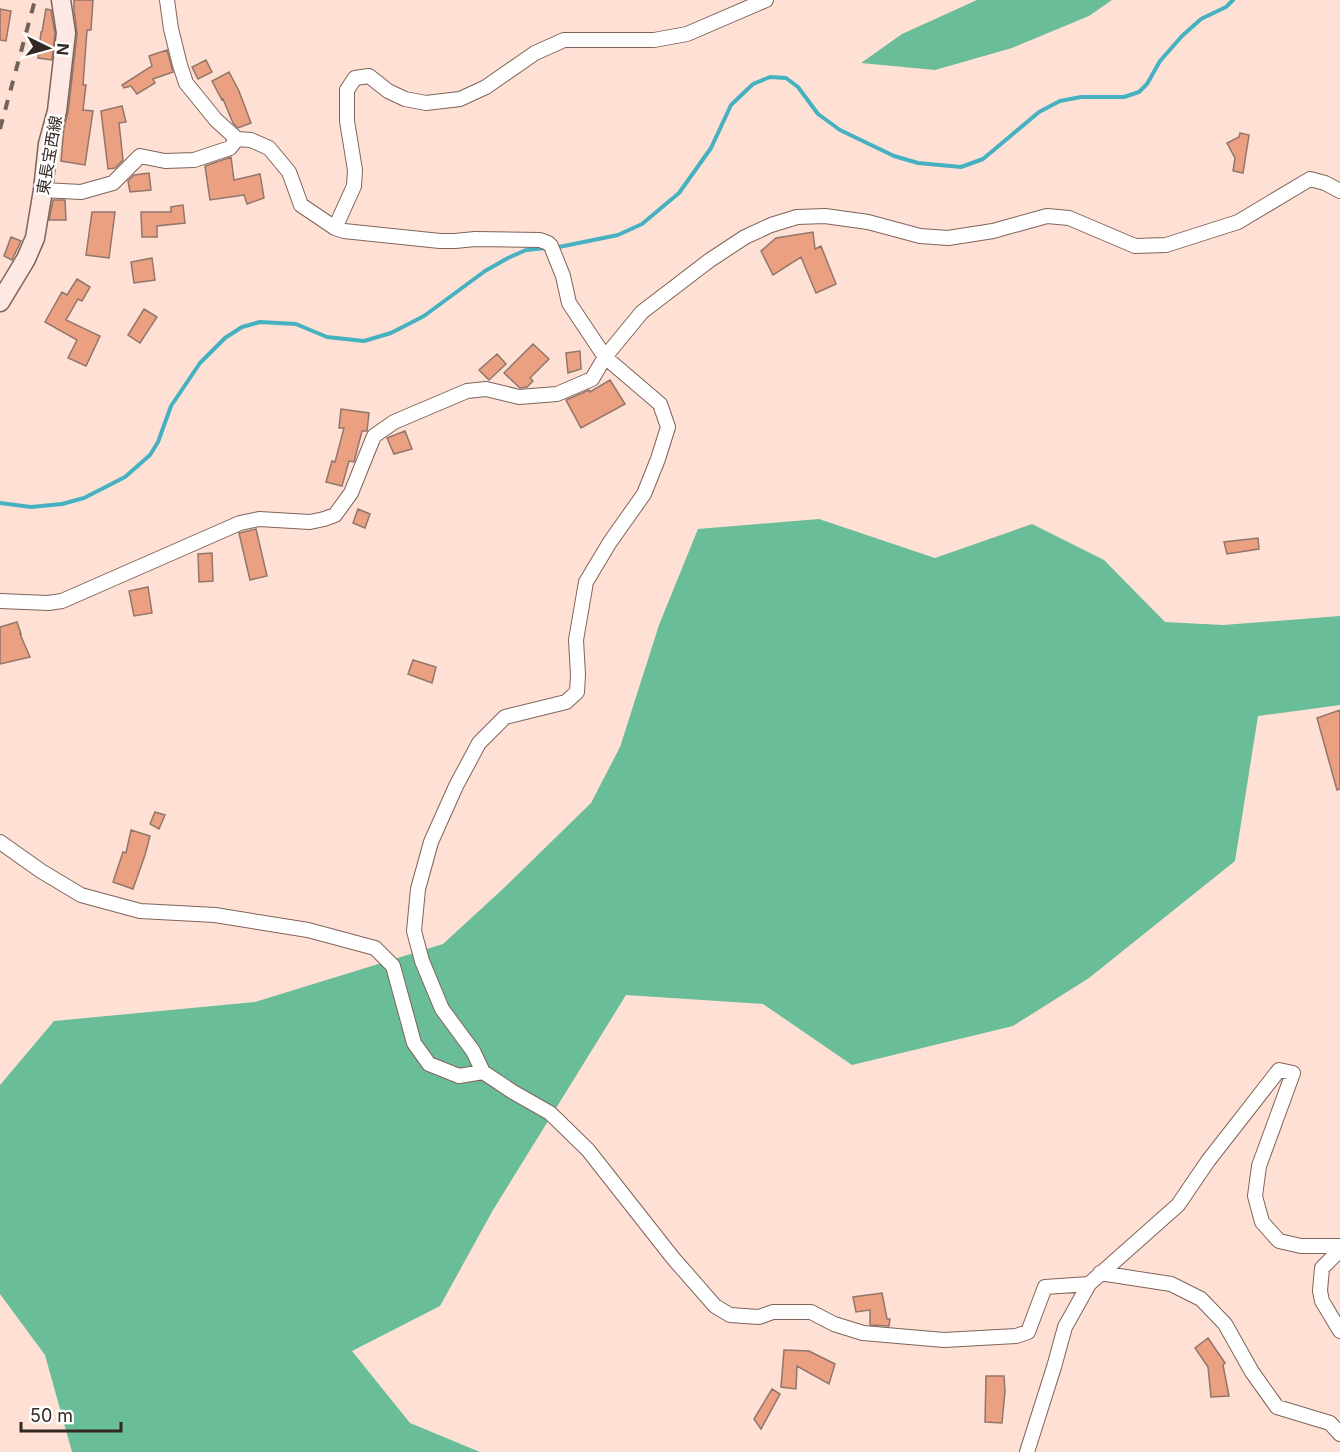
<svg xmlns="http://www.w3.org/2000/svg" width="1340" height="1452" font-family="Inter,'Noto Sans JP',sans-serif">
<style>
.forest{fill:#69bd99}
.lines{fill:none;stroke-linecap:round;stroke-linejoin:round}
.stream{stroke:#46b2c1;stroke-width:4}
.building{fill:#eba081;stroke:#91766b;stroke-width:1.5}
.minor-casing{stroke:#7f645a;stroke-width:16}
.secondary-casing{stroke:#7f645a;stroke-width:21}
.minor{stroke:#fff;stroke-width:14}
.secondary{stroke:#fee8e4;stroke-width:18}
.rail{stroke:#73615a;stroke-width:4;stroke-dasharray:10 10;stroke-linecap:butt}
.labels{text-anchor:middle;stroke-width:5;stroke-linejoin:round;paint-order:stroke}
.street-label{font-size:16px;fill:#332823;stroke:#fff}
</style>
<rect width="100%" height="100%" fill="#ffe0d4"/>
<!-- forest -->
<path class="forest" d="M977,0h135l-23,16 -77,32 -77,22 -74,-7 41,-29z
M819,519l116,39 97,-34 72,36 61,62 58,3 117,-9v89l-82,11 -23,145 -146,117 -76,48 -161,39 -89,-61 -137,-9 -133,215 -53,96 -88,45 58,72 70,29h-408l-27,-97 -45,-61v-209l54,-64 201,-19 188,-58 62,-57 86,-84 29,-56 39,-122 39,-96z"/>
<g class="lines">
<!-- stream -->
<path class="stream" d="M554,248l64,-13 24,-11 37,-31 32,-45 20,-43 22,-21 17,-7 16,1 12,9 20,27 22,16 54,26 24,7 43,4 22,-8 56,-47 21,-11 21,-4h43l15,-5 8,-8 13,-23 22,-25 19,-17 25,-12 7,-7
M0,503l31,4 31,-3 22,-6 41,-21 25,-22 8,-13 13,-36 29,-43 25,-25 17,-11 18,-5 36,2 31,13 37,4 27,-8 33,-17 61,-45 23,-13 18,-8 21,-2"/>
</g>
<!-- building -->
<path class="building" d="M74,0h19l-2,30h-4l-4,55h3l-3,25 10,1 -8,54 -24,-4 3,-33 4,-16 9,-78 -3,-25z
M0,9l11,2 -5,30 -6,-1z
M46,9l5,1 4,23 -3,27 -14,-2 3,-26h1z
M167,50l6,22 -20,7 2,4 -18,11 -6,-8 -7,2 -2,-3 30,-19 -3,-10z
M206,60l6,12 -14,7 -6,-12z
M229,72l10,19 12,32 -13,5 -5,-5 -10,-24 -1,1 -10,-19z
M122,106l4,16 -7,1 4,37 -8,8 -7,1 -7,-58z
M1240,133l9,2 -6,38 -10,-2 2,-13 -8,-15 12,-6z
M231,157l3,23 26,-6 4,24 -17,6 -3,-9 -34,5 -5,-34z
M149,173l2,17 -21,2 -2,-11 6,-6z
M53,200h12l1,20h-17z
M183,205l2,18 -28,3v11h-15l-1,-25h30v-5z
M92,212h23l-6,46 -23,-3z
M813,232l2,17 6,-3 15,38 -20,9 -15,-36 -28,18 -12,-24 15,-13z
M11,237l10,4 -9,19 -8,-4z
M152,258l3,22 -21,3 -3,-21z
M77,279l13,8 -8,14 -4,-2 -12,21 34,16 -14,30 -18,-8 9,-18 -32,-18 17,-30 5,3z
M144,309l13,8 -17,26 -12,-8z
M533,344l16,15 -19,19 3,3 -6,6 -7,1 -16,-15z
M580,351l1,18 -13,4 -2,-20z
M497,354l9,10 -17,16 -10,-10z
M610,380l15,24 -44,24 -15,-28 23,-10 1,2z
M341,409l28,4 -2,18h-5l-8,31 -5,-1 -7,25 -16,-4 6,-21 3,1 9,-34h-5z
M405,431l7,18 -18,5 -7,-16z
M358,509l12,5 -5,14 -12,-5z
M256,529l11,47 -17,4 -11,-47z
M1258,538l1,11 -32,5 -3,-12z
M212,553l1,28 -14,1 -1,-28z
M148,587l4,26 -18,3 -5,-25z
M17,622l4,12h-1l10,23 -30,7v-37z
M413,660l23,7 -4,16 -24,-9z
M1340,710v79l-3,1 -20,-72z
M155,812l10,3 -6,14 -9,-5z
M131,830l19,6 -5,19 -12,34 -20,-7 10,-30 3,1z
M882,1293l5,26h3l-1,7 -19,-1v-15l-14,2 -3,-15z
M1208,1338l17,25 -2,2 6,31 -18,1 -3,-30 -13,-19z
M784,1350l25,1 26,13 -6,20 -32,-18 -1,23 -15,-2z
M986,1376h18l1,15 -3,32 -17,-1z
M772,1389l8,5 -19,35 -7,-10z"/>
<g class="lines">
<defs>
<path id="minor" d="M167,0l4,29 9,36 6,18 30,37 21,19
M43,190l38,2 32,-9 27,-27 25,5 29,-1 36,-12 7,-9 14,1 18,8 20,24 12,33 34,23 9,3 96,10h15l20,-2 65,1 8,3 3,3 12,30 6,27 36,54 55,47 8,23 -10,32 -14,35 -34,48 -24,40 -10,58 2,35 -1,17 -11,10 -61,15 -26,26 -23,43 -25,56 -13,47 -4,42 8,30 20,48 31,42 10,21 30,20 37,21 38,37 85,108 42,48 15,9 29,2 14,-5h38l23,12 29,9 81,7 72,-4 12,-4 17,-45 44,-3
M335,228l19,-42 1,-16 -8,-49v-31l8,-12 14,-2 19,15 17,8 21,4 34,-4 26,-12 49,-34 29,-13h90l33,-6 79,-34
M0,601l48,2 14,-2 178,-78 19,-4 51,3 14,-3 11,-4 16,-22 23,-57 20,-14 73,-31 19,-2 33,8 38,-3 35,-15 13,-22 37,-45 68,-52 35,-23 26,-12 26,-8 28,-1 43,6 52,14 28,2 45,-7 54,-15 22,2 66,28 31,-1 72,-23 72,-43 15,4 15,8
M0,842l41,29 40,24 59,16 75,4 93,15 67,18 18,18 21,77 15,21 30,12 24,-4
M1340,1250l-18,18 -2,23 2,10 18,30
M1100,1273l71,11 30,15 24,25 27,48 25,35 53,16 10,11
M1027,1452l27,-85 11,-40 24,-43 89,-79 30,-44 71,-91 14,3 -34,93 -4,30 7,26 17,19 22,5h39"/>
<path id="secondary" d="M0,302l26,-43 9,-21 8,-48 5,-46 9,-33 9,-78 -5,-33"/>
</defs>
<!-- minor casing -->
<use href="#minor" class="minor-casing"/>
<!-- secondary casing -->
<use href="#secondary" class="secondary-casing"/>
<!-- minor -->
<use href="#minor" class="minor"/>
<!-- secondary -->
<use href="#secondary" class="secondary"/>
<!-- rail -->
<path class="rail" d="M0,129l35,-129"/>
</g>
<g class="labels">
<!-- street labels -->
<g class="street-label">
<text transform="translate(49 155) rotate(-80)" y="6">東長宝西線</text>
</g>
</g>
<!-- north arrow -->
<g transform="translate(48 48) rotate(95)" stroke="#ffffff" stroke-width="4.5" paint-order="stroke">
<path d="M0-4.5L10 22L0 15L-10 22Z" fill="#332823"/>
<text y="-9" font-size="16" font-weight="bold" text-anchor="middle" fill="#332823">N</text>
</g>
<!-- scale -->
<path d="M21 1422v9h100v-9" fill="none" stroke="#332823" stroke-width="3"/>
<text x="30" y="1422" font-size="18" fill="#332823" stroke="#ffffff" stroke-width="4.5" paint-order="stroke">50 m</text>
</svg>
